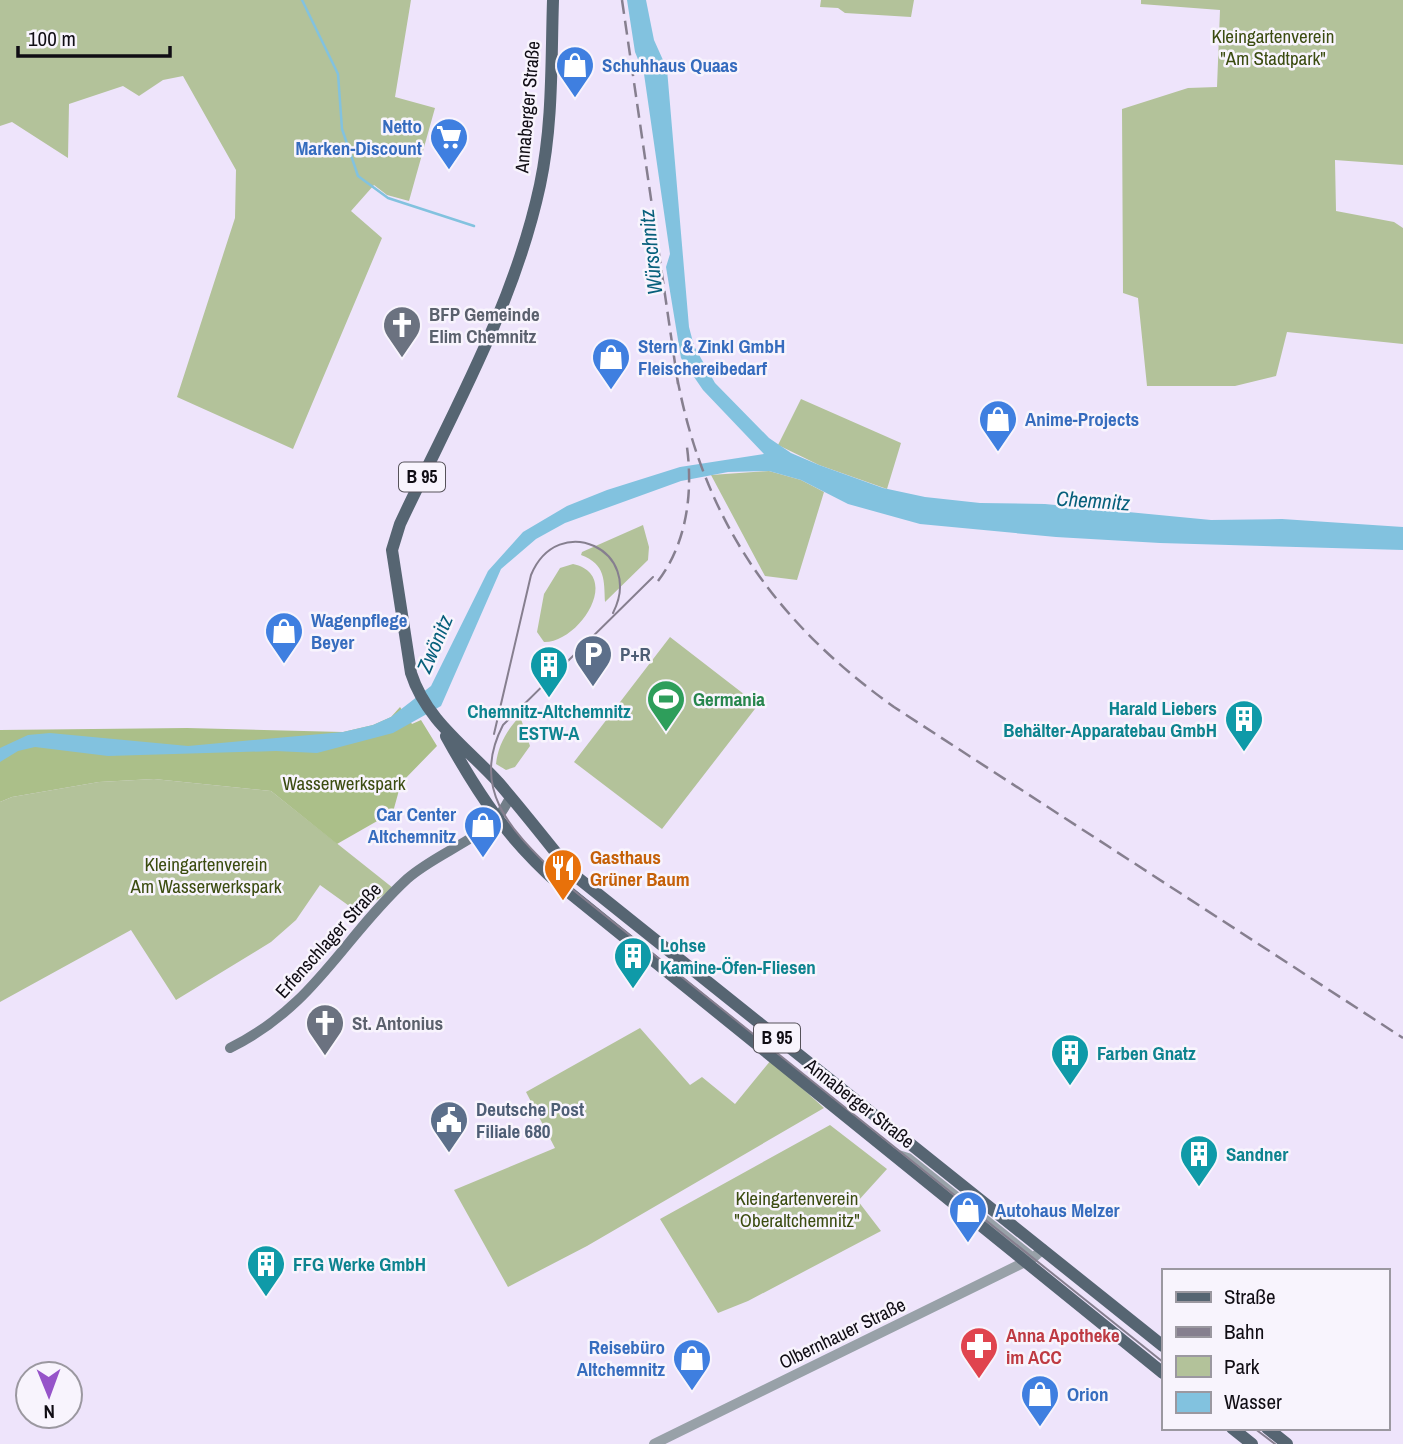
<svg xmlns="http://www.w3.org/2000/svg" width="1403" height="1444" font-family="'Archivo Narrow',sans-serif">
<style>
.green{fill:#b3c29a}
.forest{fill:#abbf89}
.water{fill:#82c2df}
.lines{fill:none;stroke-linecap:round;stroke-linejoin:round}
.stream{stroke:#82c2df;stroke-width:2.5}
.tertiary{stroke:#98a1a8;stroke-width:10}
.secondary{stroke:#727e88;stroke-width:10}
.primary{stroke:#566572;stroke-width:12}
.tram{stroke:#867f8f;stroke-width:2}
.rail{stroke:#867f8f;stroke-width:2.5;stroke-dasharray:14 7;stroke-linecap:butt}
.labels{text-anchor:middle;stroke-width:5;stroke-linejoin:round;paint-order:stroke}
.shield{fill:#f8f4fd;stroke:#56525a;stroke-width:2}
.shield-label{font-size:18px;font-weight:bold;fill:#100d14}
.park-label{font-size:19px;fill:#3b4c10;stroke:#f8f4fd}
.shop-label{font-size:19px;font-weight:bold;fill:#366cbe;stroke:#f8f4fd;text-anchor:start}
.street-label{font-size:19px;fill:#100d14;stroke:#f8f4fd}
.worship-label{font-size:19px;font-weight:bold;fill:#5b616d;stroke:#f8f4fd;text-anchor:start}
.service-label{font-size:19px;font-weight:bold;fill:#4e5e75;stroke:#f8f4fd;text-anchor:start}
.leisure-label{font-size:19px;font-weight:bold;fill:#27864d;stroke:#f8f4fd;text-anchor:start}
.culture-label{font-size:19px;font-weight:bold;fill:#0d838f;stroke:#f8f4fd;text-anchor:start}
.food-label{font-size:19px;font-weight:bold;fill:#c56008;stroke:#f8f4fd;text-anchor:start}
.health-label{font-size:19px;font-weight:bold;fill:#be3a42;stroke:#f8f4fd;text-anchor:start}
.water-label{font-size:21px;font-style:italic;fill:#065f7b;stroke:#f8f4fd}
</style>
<rect width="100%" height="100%" fill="#eee4fb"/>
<!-- green -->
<path class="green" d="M0,0h411l-16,97 40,11 -26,93 -22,-6 -13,-10 -23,26 31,27 -89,211 -116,-52 58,-179 1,-48 -53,-94 -20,4 -24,16 -16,-10 -54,18 -1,54 -56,-36 -12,4z
M821,0h93l-3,17 -66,-4 -7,-5 -18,-1z
M1141,0h262v165l-68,-5 1,51 58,11 9,6v116l-116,-12 -11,44 -41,10h-88l-9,-88 -15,-5 -1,-184 66,-21 29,-1 3,-77 -79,-6z
M801,399l100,44 -14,46 -68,-24 -41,-20z
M769,471l32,9 23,12 -27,88 -32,-4 -54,-101z
M643,525l6,22 -1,13 -43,42c-1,-21 1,-38 -24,-47l1,-3z
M573,564c50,11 6,79 -29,78l-7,-10 7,-38 16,-26z
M670,637l88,68 -96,124 -88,-67z
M520,716l10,30 -15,21 -9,3 -10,-6c2,-19 11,-34 24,-48z
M154,779l117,12 122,97 -34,25 -39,-28 -24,35 -25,22 -95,58 -45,-70 -131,72v-200l12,-5 87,-15z
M640,1028l50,57 12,-8 33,27 36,-44 53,48 -237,138 -79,41 -54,-97 101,-42 -29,-56z
M830,1125l57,44 -29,32 23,30 -133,70 -30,12 -58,-94z"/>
<!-- forest -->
<path class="forest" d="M400,707l12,17 9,-4 16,26 -36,37 -8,29 -56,32 -66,-53 -117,-12 -55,3 -87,15 -12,5v-72l187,-2 156,4 30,-7 18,-8z"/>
<!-- water -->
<path class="water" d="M627,0h19l8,40 13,29 22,258 5,19 21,37 54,55 22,15 28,12 64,23 42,9 55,6 65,1 166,16 71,-1 121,8v23l-243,-7 -104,-6 -136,-13 -72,-20 -47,-24 -32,-9 -41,1 -47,9 -116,42 -29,16 -35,30 -60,137 -48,27 -76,20 -41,-2 -168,5 -73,-9 -17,4 -18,11v-14l28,-13 22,-2 138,13 155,-14 30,-7 18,-8 40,-31 57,-115 35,-39 44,-26 40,-16 73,-23 84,-13 -61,-64 -22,-32 -15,-91 4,-13 -26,-180 -9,-22z"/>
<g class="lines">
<!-- stream -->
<path class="stream" d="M302,0l36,74 4,55 16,47 30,22 86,28"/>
<!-- tertiary -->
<path class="tertiary" d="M895,1154l13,4 125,100
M654,1444l379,-186 10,-9"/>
<!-- secondary -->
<path class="secondary" d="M230,1048c85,-42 111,-108 177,-169 26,-23 64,-36 89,-60 6,-6 10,-15 15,-22"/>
<!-- primary -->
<path class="primary" d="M553,0c-2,62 0,124 -13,185 -26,121 -88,228 -140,339l-8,26 19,123c15,47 55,74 87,109 26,30 50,61 75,92l590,472
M446,736c33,60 62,103 114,149l603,488
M1232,1428l20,16
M1267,1428l20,16"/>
<!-- tram -->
<path class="tram" d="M653,577l-150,148c-37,71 18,113 64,160l596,477
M494,734l37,-159c27,-65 114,-25 82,38
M1254,1428l21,16"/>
<!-- rail -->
<path class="rail" d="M622,0l56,384
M677,377c27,144 98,245 217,330l509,331
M658,581c29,-38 35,-88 29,-134"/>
</g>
<!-- icons -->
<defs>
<symbol id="shop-pin" viewBox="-11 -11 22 30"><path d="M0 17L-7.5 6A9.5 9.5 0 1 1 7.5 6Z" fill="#3f7fe0" stroke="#f8f4fd"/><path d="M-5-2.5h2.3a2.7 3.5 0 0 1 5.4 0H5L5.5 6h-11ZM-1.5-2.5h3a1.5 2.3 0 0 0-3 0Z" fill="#fff"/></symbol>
<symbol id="supermarket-pin" viewBox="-11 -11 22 30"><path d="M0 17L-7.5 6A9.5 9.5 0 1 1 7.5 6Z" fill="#3f7fe0" stroke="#f8f4fd"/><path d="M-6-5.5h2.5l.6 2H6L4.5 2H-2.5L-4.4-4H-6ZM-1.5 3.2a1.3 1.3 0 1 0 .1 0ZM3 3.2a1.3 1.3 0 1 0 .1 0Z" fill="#fff"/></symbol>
<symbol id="church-pin" viewBox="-11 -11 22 30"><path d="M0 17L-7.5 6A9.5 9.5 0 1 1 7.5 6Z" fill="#6b7280" stroke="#f8f4fd"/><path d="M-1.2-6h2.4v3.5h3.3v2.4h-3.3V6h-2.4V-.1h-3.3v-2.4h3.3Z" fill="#fff"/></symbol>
<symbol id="parking-pin" viewBox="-11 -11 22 30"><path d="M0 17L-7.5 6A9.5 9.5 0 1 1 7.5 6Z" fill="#5c6f8a" stroke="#f8f4fd"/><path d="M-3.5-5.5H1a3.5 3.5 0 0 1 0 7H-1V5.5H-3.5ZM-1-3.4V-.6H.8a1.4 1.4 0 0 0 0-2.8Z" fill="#fff"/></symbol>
<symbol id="building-pin" viewBox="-11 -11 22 30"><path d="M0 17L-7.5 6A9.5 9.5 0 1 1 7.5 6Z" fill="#0f9aa8" stroke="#f8f4fd"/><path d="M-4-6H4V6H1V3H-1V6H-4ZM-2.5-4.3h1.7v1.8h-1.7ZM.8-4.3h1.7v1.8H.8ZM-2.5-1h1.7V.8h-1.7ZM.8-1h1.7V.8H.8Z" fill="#fff"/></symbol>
<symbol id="stadium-pin" viewBox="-11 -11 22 30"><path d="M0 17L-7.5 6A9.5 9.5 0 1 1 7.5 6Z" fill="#2e9e5b" stroke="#f8f4fd"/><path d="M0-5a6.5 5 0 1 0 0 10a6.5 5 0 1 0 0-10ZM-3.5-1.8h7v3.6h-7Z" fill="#fff"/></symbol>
<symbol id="restaurant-pin" viewBox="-11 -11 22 30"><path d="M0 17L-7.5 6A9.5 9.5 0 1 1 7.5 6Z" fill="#e8710a" stroke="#f8f4fd"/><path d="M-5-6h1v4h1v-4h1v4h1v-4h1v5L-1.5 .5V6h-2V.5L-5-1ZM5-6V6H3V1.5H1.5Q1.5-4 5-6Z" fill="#fff"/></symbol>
<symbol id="civic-pin" viewBox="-11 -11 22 30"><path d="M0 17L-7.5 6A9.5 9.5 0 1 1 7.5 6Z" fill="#5c6f8a" stroke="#f8f4fd"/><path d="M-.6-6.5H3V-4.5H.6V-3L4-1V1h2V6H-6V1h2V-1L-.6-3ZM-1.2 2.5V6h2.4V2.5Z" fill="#fff"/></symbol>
<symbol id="pharmacy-pin" viewBox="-11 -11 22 30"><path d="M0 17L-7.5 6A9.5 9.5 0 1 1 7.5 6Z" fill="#e0444e" stroke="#f8f4fd"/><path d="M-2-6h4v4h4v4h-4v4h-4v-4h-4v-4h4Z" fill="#fff"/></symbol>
</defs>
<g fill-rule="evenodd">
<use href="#shop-pin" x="553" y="43" width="44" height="60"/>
<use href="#supermarket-pin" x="427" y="115" width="44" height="60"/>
<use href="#church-pin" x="380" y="303" width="44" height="60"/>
<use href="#shop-pin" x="589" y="335" width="44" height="60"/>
<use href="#shop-pin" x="976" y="397" width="44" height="60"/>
<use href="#shop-pin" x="262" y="609" width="44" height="60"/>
<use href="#parking-pin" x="571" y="632" width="44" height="60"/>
<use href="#building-pin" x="527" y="643" width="44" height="60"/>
<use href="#stadium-pin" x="644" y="677" width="44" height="60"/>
<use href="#building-pin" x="1222" y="697" width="44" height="60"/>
<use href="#shop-pin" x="461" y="803" width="44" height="60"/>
<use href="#restaurant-pin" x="541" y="846" width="44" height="60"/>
<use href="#building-pin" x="611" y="934" width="44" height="60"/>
<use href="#church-pin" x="303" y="1001" width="44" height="60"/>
<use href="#building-pin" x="1048" y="1031" width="44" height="60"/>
<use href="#civic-pin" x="427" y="1098" width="44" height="60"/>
<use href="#building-pin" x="1177" y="1132" width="44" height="60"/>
<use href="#shop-pin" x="946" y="1188" width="44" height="60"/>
<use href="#building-pin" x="244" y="1242" width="44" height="60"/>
<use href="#pharmacy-pin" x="957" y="1324" width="44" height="60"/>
<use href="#shop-pin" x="670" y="1336" width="44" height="60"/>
<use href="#shop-pin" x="1018" y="1372" width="44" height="60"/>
</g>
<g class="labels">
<!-- shield labels -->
<g class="shield">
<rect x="399" y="462.5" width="46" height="29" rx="5"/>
<rect x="754" y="1023.5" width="46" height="29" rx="5"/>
</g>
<g class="shield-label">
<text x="422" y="483">B 95</text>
<text x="777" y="1044">B 95</text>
</g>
<!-- park labels -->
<g class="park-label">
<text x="1273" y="43">Kleingartenverein<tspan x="1273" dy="22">"Am Stadtpark"</tspan></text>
<text x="344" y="790">Wasserwerkspark</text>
<text x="206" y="871">Kleingartenverein<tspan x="206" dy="22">Am Wasserwerkspark</tspan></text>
<text x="797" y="1205">Kleingartenverein<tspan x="797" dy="22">"Oberaltchemnitz"</tspan></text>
</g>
<!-- shop labels -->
<g class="shop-label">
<text x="602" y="72">Schuhhaus Quaas</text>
<text x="422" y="133" text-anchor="end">Netto<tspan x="422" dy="22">Marken-Discount</tspan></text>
<text x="638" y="353">Stern &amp; Zinkl GmbH<tspan x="638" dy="22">Fleischereibedarf</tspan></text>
<text x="1025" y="426">Anime-Projects</text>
<text x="311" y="627">Wagenpflege<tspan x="311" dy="22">Beyer</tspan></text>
<text x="456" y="821" text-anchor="end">Car Center<tspan x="456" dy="22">Altchemnitz</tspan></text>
<text x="995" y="1217">Autohaus Melzer</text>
<text x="665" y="1354" text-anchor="end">Reisebüro<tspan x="665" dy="22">Altchemnitz</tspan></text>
<text x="1067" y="1401">Orion</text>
</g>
<!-- street labels -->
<g class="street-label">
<text transform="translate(527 107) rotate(-85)" y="7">Annaberger Straße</text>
<text transform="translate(328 940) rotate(-48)" y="7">Erfenschlager Straße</text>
<text transform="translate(860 1103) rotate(38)" y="7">Annaberger Straße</text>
<text transform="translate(842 1333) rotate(-26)" y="7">Olbernhauer Straße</text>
</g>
<!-- worship labels -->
<g class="worship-label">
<text x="429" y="321">BFP Gemeinde<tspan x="429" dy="22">Elim Chemnitz</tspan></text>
<text x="352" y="1030">St. Antonius</text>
</g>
<!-- service labels -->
<g class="service-label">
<text x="620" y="661">P+R</text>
<text x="476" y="1116">Deutsche Post<tspan x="476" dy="22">Filiale 680</tspan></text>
</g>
<!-- leisure labels -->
<g class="leisure-label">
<text x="693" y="706">Germania</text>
</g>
<!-- culture labels -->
<g class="culture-label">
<text x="1217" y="715" text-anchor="end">Harald Liebers<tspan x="1217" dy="22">Behälter-Apparatebau GmbH</tspan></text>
<text x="549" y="718" text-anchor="middle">Chemnitz-Altchemnitz<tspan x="549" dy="22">ESTW-A</tspan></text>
<text x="660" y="952">Lohse<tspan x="660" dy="22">Kamine-Öfen-Fliesen</tspan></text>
<text x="1097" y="1060">Farben Gnatz</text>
<text x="1226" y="1161">Sandner</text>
<text x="293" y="1271">FFG Werke GmbH</text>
</g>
<!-- food labels -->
<g class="food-label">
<text x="590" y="864">Gasthaus<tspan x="590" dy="22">Grüner Baum</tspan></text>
</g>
<!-- health labels -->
<g class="health-label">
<text x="1006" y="1342">Anna Apotheke<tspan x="1006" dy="22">im ACC</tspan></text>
</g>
<!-- water labels -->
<g class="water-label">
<text transform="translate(651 252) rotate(-96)" y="7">Würschnitz</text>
<text transform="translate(1093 501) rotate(4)" y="7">Chemnitz</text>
<text transform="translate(435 644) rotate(-67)" y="7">Zwönitz</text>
</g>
</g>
<!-- legend -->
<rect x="1162" y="1269" width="228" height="161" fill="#f8f4fd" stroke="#9b98a0" stroke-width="2"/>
<rect x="1176" y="1292" width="35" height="10" fill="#566572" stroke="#9b98a0" stroke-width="2"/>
<text x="1224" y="1304" font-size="21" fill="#100d14">Straße</text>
<rect x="1176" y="1327" width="35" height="10" fill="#867f8f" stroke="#9b98a0" stroke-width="2"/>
<text x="1224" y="1339" font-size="21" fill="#100d14">Bahn</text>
<rect x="1176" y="1356" width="35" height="21" fill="#b3c29a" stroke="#9b98a0" stroke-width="2"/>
<text x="1224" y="1374" font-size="21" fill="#100d14">Park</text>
<rect x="1176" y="1392" width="35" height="21" fill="#82c2df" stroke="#9b98a0" stroke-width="2"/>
<text x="1224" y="1409" font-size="21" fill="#100d14">Wasser</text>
<!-- north arrow -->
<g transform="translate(49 1395) rotate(179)"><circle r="33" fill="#f8f4fd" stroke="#9b98a0" stroke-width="2"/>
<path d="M0-5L12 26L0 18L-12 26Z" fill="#9654c9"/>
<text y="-10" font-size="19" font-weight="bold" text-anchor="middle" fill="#100d14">N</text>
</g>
<!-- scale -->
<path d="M18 46v10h152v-10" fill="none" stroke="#100d14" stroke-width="3.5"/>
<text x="28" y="46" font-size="21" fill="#100d14" stroke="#f8f4fd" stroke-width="5" paint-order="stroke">100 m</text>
</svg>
